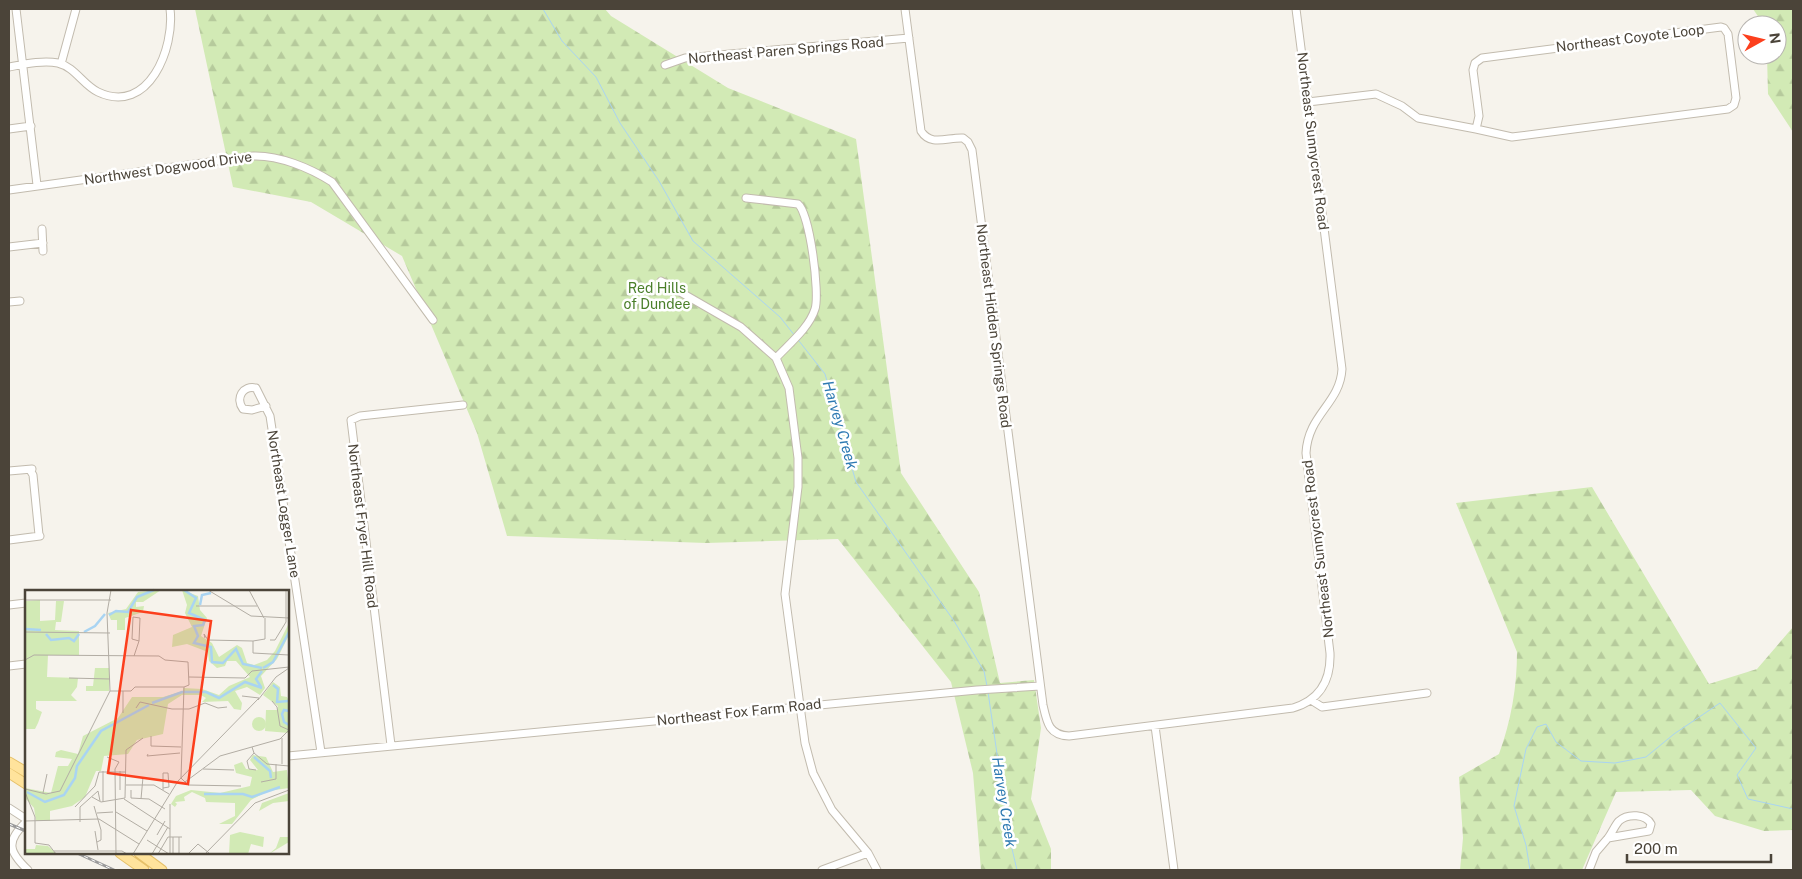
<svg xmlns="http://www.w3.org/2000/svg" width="1802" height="879" font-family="'Public Sans',sans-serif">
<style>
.forest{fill:url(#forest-firs)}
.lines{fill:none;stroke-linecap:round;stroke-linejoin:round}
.stream{stroke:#a9d4f2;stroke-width:1}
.minor-casing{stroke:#c2bbae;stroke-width:9}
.major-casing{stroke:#e6c16a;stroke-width:11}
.minor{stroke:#fff;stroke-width:7}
.major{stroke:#ffe39c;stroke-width:9}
.rail-casing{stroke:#9a9a9a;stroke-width:3}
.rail{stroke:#fff;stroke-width:1;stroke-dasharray:4;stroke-linecap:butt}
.labels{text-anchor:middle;stroke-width:5;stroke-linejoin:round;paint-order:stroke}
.street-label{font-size:14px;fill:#4b4439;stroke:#fff}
.park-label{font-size:14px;fill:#4a7f2a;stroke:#fff}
.water-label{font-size:15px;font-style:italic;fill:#2e7ab2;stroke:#fff}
.inset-river{fill:none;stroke:#a9d4f2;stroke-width:2.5}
.inset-road{fill:none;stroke:#b2ada4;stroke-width:1}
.view{fill:#fc3f1d;fill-opacity:0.15;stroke:#fc3f1d;stroke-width:2.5}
.inset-edge{fill:none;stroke:#4b4439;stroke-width:2.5}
</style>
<defs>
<pattern id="forest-firs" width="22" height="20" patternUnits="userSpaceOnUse" patternTransform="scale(1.25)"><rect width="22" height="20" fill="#d2eab5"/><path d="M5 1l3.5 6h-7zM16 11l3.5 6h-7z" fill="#b6ca9c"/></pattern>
</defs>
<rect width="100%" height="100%" fill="#f6f3ec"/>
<!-- forest -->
<path class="forest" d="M195,9h410l6,7 117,72 128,51 45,334 78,119 21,91 34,-3 7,48 -10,71 20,50v21h-70l-8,-97 -22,-91 -113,-143 -132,4 -199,-7 -30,-103 -75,-177 -91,-54 -78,-15z
M1753,9h40v123l-25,-38 -1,-39h10v-30h-13z
M1592,487l117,197 48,-15 36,-42v203l-29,1 -49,-15 -24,-26 -75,2 -34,78h-122l3,-32 -4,-61 40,-23c12,-33 18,-67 18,-102l-61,-149z"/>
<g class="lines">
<!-- stream -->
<path class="stream" d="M543,9l19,32 34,36 24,46 39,58 34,60 87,76 15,19
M799,341l26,33 31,108 98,139 30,50 3,15
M988,692l21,144 8,34
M1530,870l-4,-25 -12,-39 12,-57 11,-22 9,-3 10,18 25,19 34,2 31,-6 28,-23 46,-31 36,45 -19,27 11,24 45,10"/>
<defs>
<path id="minor" d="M16,9l21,176
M905,9l16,122c10,16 27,6 42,7l5,4 4,8 71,555c4,18 6,30 26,31l224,-28c27,-8 38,-28 37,-55l-24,-200c2,-39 34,-49 36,-84l-46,-360
M1721,27l3,1 4,6 8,64 -2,7 -6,4 -216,28 -36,-8 3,-13 -6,-46 2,-7 7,-5z
M61,64l15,-55
M665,65l20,-7 224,-20
M9,67c16,-3 34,-7 49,-4 17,4 25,22 40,29 51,24 77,-45 72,-83
M1308,102l68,-8 26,12 16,12 58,11
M9,129l22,-3
M9,190l244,-34c26,-1 57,12 79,26l101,138
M746,198l52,6c12,10 22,90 17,105 -6,19 -26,35 -39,49l13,30 9,70v29l-13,107 20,149 8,30 19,37 36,43 9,17
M42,229l1,22
M9,247l34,-4
M661,281l80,46 35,31
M9,302l11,-1
M266,406l-14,4 -9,-1c-8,-11 0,-24 13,-21l14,28 51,336
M30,470l3,5 6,60
M9,471l23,-2
M9,540l31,-4
M9,605l17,-2
M9,666l17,-2
M1311,700l11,7 105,-14
M1155,726l19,144
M391,745l-40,-325 9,-4 103,-11
M288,756l689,-66 63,-4
M9,808l17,11
M26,822c-21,20 -17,30 2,48
M822,870l46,-17
M1589,870l7,-18 12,-14 41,-7 2,-7c-5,-10 -23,-11 -32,-3 -4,4 -7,12 -11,17"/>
<path id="major" d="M9,762l17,10
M9,773l17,11
M120,853l24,17
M139,853l23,17"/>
</defs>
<!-- minor casing -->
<use href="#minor" class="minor-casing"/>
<!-- major casing -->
<use href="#major" class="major-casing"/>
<!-- minor -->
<use href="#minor" class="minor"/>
<!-- major -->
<use href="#major" class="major"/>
<defs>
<path id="rail" d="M9,824l17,7
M77,853l37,17"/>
</defs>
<!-- rail casing -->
<use href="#rail" class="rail-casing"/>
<!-- rail -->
<use href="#rail" class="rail"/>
</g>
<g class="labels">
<!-- street labels -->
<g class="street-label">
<text transform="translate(1630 38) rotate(-7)" y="5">Northeast Coyote Loop</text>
<text transform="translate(786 50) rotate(-5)" y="5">Northeast Paren Springs Road</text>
<text transform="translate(1313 141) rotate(83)" y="5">Northeast Sunnycrest Road</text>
<text transform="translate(168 168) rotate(-8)" y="5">Northwest Dogwood Drive</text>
<text transform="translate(994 326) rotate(83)" y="5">Northeast Hidden Springs Road</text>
<text transform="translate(284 504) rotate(81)" y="5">Northeast Logger Lane</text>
<text transform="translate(363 526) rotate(83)" y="5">Northeast Fryer Hill Road</text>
<text transform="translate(1318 549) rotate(-97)" y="5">Northeast Sunnycrest Road</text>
<text transform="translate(739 712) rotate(-6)" y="5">Northeast Fox Farm Road</text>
</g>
<!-- park labels -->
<g class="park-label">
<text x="657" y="293">Red Hills<tspan x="657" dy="16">of Dundee</tspan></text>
</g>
<!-- water labels -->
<g class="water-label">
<text transform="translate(840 425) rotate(74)" y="5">Harvey Creek</text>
<text transform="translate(1004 802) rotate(81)" y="5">Harvey Creek</text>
</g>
</g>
<!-- overview -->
<g transform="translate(25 590)">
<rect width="264" height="264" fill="#f6f3ec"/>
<path d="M136,0l-18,12h-7v5l8,-1 -1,6 -18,6v12h-8v-10h-6l-3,-7 18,-4 12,-17zM157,0l16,6 2,14 7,8 -6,18 11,7 7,14 18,-12 5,3 5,15 7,2 13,-5 8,-9 14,-28v12l-12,24 -16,17 4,12 -5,7 -13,-8 -12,4 7,12 -1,7 -7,-1 -6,-8 -26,1 4,-4 -5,-3h-19l-14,9 -5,30 -26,6 -9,14 -24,2 -3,15h-5l-11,26 -13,9 -22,5v10h-14l-2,-13 -9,-10v-10l26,5 7,-27h10l4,-7 -17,-2 1,-5 5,-2 17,4 5,-18 35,-18 14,-21h31l20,-6v-3l19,1 17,6 10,-9 21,-9 -14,-16h-9l-2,5 -8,2 -8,-7 -1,-9 -21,-8 -15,3 1,-12 19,-8 -7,-14 2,-8zM15,10v21l15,-1 1,-19h8l-3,21h-5l-1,8 24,1v24h-31l-1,22 31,1 -1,9 -6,8 6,6h-41v8l6,3 -4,11 -3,6h-10v-128zM70,78h14v23h-23v-5h7zM248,92l7,5 1,9 6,1 2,4v32l-24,-2 1,-21h11l1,-4 -15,-11zM228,165l13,2 7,15 14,-2 2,18 -21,3 -17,9 -19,24h-13l16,-8v-13l-29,-1 -1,-4 -13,-6 -8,5 1,4 -10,1 2,2 -2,3 -4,-3 5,-8 15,-6 29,3 30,-7 2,-9 -16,-4 -2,-8 8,-3 4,7 12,1 -8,-10zM264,203v8l-16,2 -14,8 3,-8zM215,242l24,5 -1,10 -12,-3 -3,10h-19l1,-19zM255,247h9v5l-20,12 7,-6zM11,255l12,1 9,8h-32v-5h10z" fill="#d2eab5"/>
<path d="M227 134a7 7 0 1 1 14 0a7 7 0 1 1-14 0Z" fill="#d2eab5"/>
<path class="inset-river" d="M159,0l12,8 -7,15 16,7 -2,5 -9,1 4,10 -4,7 17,4 1,15 11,1 13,-14 7,15 19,4M175,15l2,-10 9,-2M84,25l7,-4 12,1 9,-15 17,-7M0,39l16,1M59,42l11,-6 10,-12M21,44l5,6 18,-2 5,3 5,-7M238,78l10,-6 16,-30M248,95l5,4 -1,13 12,-1M236,97l-5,-8 6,-8M127,113l30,-11h24l13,6 26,-16 17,6M264,121l-5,-1 -2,4 2,8 5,3M229,167l16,14 1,7M2,202l18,10 19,-7 11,-17 2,-12 24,-35 48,-26M179,204h39l9,3 28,-10"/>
<path class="inset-road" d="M183,0l43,26 38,2M224,0l15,28M0,10h86M171,16h61M108,27l7,1 -1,23 -7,-2zM240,28v21l-12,2v12l36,2M0,42l85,1M180,48l-1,-4 4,6 45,1M245,50h5l11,-18v-32M109,66l5,-15M0,70l9,-5 125,1 6,4 23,2 1,23 -5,2M164,87l56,1 7,-7 37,-4M44,88l41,1M159,97l-3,91 7,7 53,1M85,101h21l4,-4h49M217,106l17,2M233,110l18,-23 13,-9M247,111l5,6 3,19 9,4M111,118l4,-6 32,7h17l16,-6 13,5 9,-1M98,123v-22M126,146v10l30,1M257,148v26M227,157l2,6 13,11 22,2M229,163l-7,8 2,8 7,1M123,164l-1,2 33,-3M82,167l12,5 -4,7 1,85M178,179l31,1M160,192l35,-26 60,-17 9,-9M236,192l15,-3v-15M101,195h28l15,9M0,199l21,5 14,-3 50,-100 -3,-78 4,-23M95,200v-19M106,200v8l18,1 16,10M138,200v-17h5l1,14 -6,1M0,202l10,25v26l14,2 7,9M18,203l4,-19M67,207l9,5 24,-4 1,-48 17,-12M99,209l46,30M116,209l2,-22M78,212v-31M69,216l7,24v10l-4,2M50,217l20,-21 4,-14h27M91,222l31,19M72,223l16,-1M0,231l74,-2 40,25M55,232v-15l18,-16 2,10M70,241l3,19M132,245l8,-14M122,250l22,14M29,261h68l5,3M108,264l45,-73 81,-83M127,264l16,-27M133,264l10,-17h14M145,264v-50M148,264v-17M154,264v-17M163,264l10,-10 11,9M180,264l50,-51 34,-13"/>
<path class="view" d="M106,20l80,11 -23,163 -80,-11z"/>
<rect width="264" height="264" class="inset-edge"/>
</g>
<!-- border -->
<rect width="1802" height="879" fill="none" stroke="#4b4439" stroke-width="20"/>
<!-- north arrow -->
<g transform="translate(1762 40) rotate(82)"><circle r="24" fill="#ffffff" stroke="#b7b4b0"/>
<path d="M0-4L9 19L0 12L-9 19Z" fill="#fc3f1d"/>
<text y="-8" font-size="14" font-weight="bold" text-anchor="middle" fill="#4b4439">N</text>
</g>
<!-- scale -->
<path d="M1627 854v8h144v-8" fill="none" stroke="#4b4439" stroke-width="2.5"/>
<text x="1634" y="854" font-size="15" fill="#4b4439" stroke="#ffffff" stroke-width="4" paint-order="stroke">200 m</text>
</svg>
